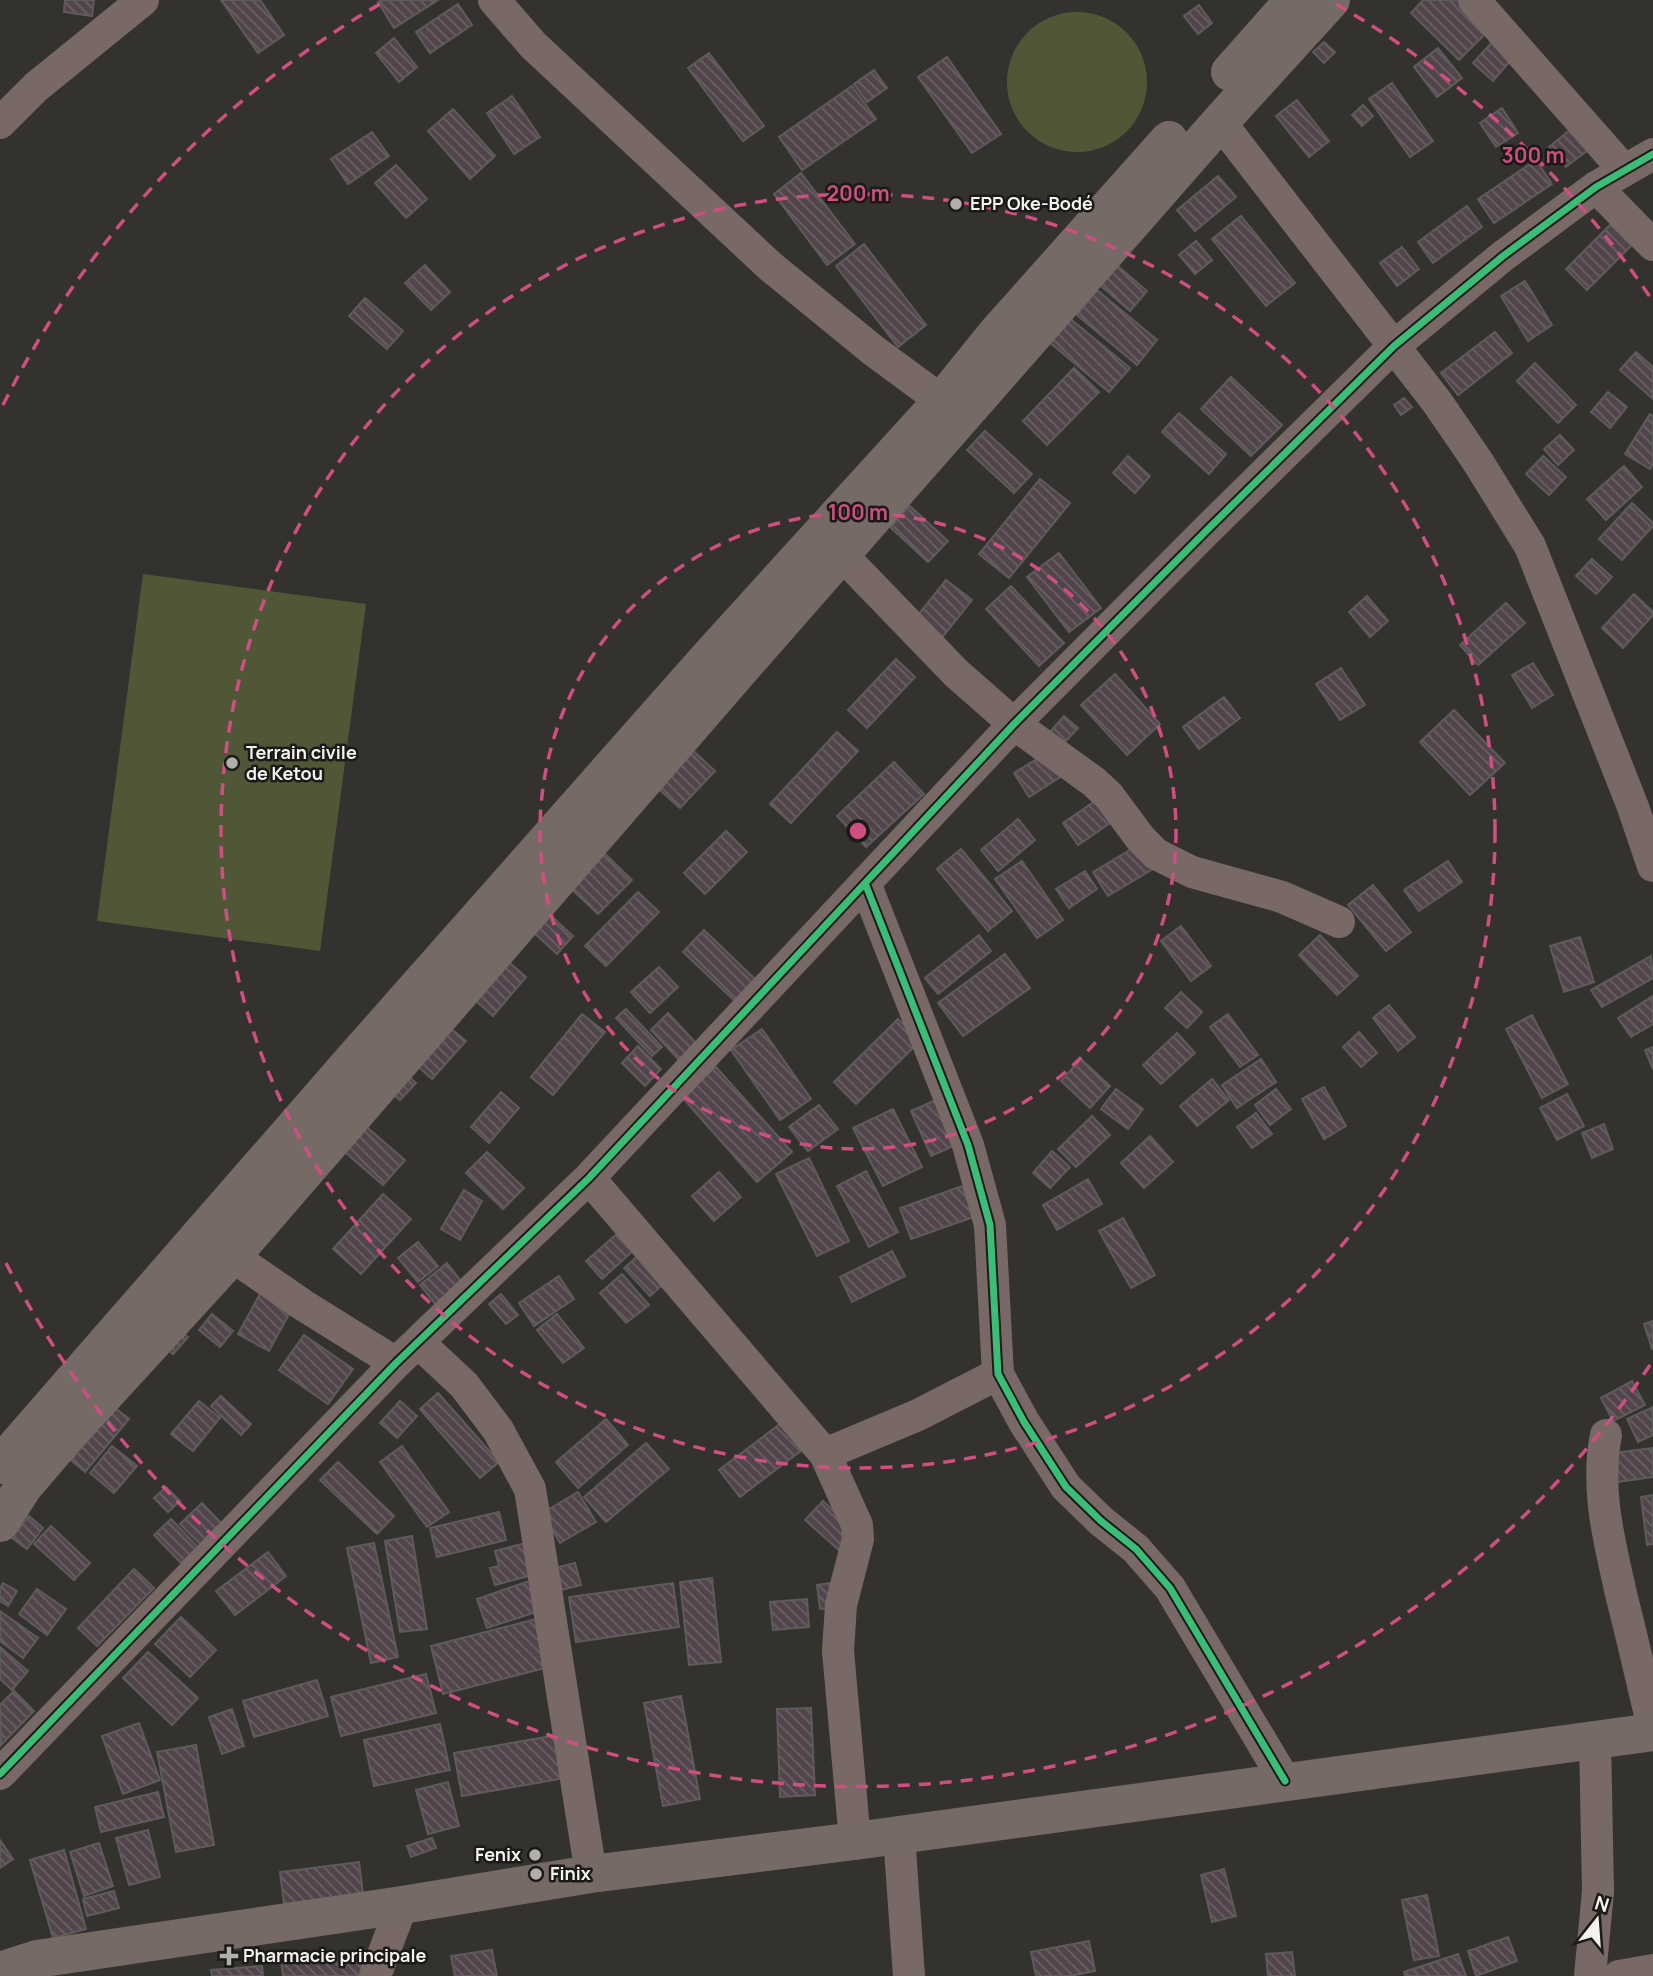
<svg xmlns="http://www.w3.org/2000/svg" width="1653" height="1976" font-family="Manrope,sans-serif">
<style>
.garden{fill:#4f5737}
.building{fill:url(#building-back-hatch);stroke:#5d5c5b;stroke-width:2}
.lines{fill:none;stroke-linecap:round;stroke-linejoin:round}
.minor{stroke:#786966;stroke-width:32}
.major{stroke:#756a66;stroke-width:38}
.cycleway-casing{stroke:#1b1a18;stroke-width:11}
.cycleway{stroke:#3abd76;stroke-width:7}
.ring{fill:none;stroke:#cf4f80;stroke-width:3.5;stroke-dasharray:12 9}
.poi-dot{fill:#b1afac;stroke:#1b1a18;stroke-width:2.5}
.labels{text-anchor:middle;stroke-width:5;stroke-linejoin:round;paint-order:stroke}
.poi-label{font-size:18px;font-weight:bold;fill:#f5f3f0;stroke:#1b1a18;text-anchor:start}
.centre{fill:#cf4f80;stroke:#1b1a18;stroke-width:3.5}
.ring-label{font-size:21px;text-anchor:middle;font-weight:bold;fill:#cf4f80;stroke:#1b1a18;stroke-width:5;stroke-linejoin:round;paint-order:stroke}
</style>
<defs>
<pattern id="building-back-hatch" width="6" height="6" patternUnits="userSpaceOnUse" patternTransform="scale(1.75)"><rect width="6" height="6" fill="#51454b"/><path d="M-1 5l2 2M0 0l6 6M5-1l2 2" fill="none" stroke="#6b6065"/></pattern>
</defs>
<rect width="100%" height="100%" fill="#34322f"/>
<!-- garden -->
<path class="garden" d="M1007 82a70 70 0 1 1 140 0a70 70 0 1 1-140 0Z
M143,574l223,30 -46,347 -223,-30z"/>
<!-- building -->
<path class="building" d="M65,0h29l-2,16 -28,-4z
M221,0h39l24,35 -26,18z
M382,0h56l-44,28 -16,-26z
M1423,0h39l29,28 -32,32 -48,-47z
M458,4l14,21 -42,28 -14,-21z
M1199,5l13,18 -14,11 -14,-18z
M1498,36l19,17 -24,28 -20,-18z
M394,38l23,29 -18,15 -23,-29z
M1324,42l11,10 -11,11 -11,-11z
M1438,48l24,30 -25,19 -23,-30z
M709,53l55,73 -21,15 -55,-73z
M947,57l54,77 -29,19 -54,-76z
M874,70l13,18 -20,14 -13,-18z
M1392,83l41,58 -23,16 -41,-58z
M852,86l24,33 -74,51 -23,-33z
M512,96l28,41 -26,17 -27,-41z
M1297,100l32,41 -20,16 -33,-41z
M1363,105l10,11 -11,10 -10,-11z
M1502,108l16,25 -22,14 -16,-24z
M453,109l42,47 -25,23 -42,-48z
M1575,126l17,21 -26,20 -17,-20z
M372,132l17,24 -41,28 -17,-25z
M1536,160l16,24 -58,39 -16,-24z
M396,165l31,34 -21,19 -31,-35z
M801,173l54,71 -28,21 -53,-71z
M1218,176l18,21 -41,34 -18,-21z
M1467,206l15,21 -49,36 -15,-21z
M1241,216l54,67 -29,23 -54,-67z
M1611,224l21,21 -45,45 -21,-21z
M1196,241l16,19 -17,14 -16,-19z
M864,244l62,81 -28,22 -62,-81z
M1402,247l17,22 -22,17 -17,-23z
M1112,261l35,30 -17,20 -35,-30z
M425,265l25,27 -19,18 -26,-27z
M1525,281l27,44 -24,16 -27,-45z
M1097,290l60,50 -20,25 -60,-50z
M365,298l38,33 -16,18 -38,-33z
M1062,312l68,56 -21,24 -67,-56z
M1495,332l17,21 -54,42 -17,-22z
M1636,352l17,15v32l-33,-29z
M1535,363l41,42 -18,18 -41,-42z
M1074,368l25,24 -52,53 -24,-24z
M1231,377l51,48 -31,31 -50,-47z
M1608,392l19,15 -17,21 -19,-16z
M1404,398l8,9 -11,8 -7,-10z
M1179,413l47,41 -17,20 -47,-42z
M1650,414l3,2v48l-3,5 -25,-15z
M985,431l47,43 -18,19 -47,-43z
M1560,435l14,15 -16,15 -14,-16z
M1128,456l22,20 -15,17 -22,-20z
M1543,456l23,21 -17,18 -23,-21z
M1624,466l18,21 -36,33 -19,-21z
M1040,479l30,24 -61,75 -30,-24z
M1632,503l21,20v3l-31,34 -23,-21z
M910,506l38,35 -20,21 -38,-35z
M1059,553l42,55 -32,24 -42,-55z
M1592,559l20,18 -16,17 -20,-18z
M946,580l26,20 -36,45 -26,-20z
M1011,586l53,57 -25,23 -53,-57z
M1634,594l19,18v3l-30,33 -21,-20z
M1367,596l21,25 -18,16 -21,-25z
M1506,603l19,20 -47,42 -18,-20z
M896,659l19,18 -48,51 -19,-18z
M1533,663l20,32 -21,13 -20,-33z
M1341,668l24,37 -25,15 -24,-36z
M1115,674l45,50 -33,31 -46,-50z
M1224,697l16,21 -41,31 -16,-22z
M1454,710l51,53 -35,32 -50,-53z
M1064,716l14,12 -15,16 -13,-12z
M837,732l21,19 -67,72 -21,-19z
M687,745l28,26 -35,37 -28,-25z
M1050,751l15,23 -36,23 -15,-24z
M894,762l30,32 -58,53 -29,-31z
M1101,797l15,22 -38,26 -15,-22z
M1018,819l17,21 -37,31 -17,-21z
M726,831l21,21 -42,42 -21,-21z
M1138,845l15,24 -45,27 -15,-24z
M598,847l34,33 -34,34 -34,-32z
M961,849l51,62 -24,20 -51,-62z
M1022,861l41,59 -26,18 -42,-59z
M1448,861l14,21 -43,29 -15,-21z
M1085,871l12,18 -28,19 -13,-19z
M1373,885l38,47 -25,19 -38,-46z
M638,892l21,20 -53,54 -21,-20z
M547,912l26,24 -16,18 -26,-24z
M1181,926l30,40 -20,15 -30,-40z
M704,930l55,53 -21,21 -55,-52z
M979,935l12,16 -53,43 -13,-16z
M1320,935l38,41 -21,19 -38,-40z
M1580,937l14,45 -30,10 -14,-46z
M1005,954l25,34 -67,48 -25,-33z
M1651,956l2,22 -51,29 -11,-17z
M503,957l23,20 -33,39 -24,-21z
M659,967l19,20 -28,26 -19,-21z
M1181,992l21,20 -15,16 -22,-20z
M1653,996v28l-22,13 -13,-19z
M1389,1005l26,32 -17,14 -25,-33z
M626,1009l36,38 -10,9 -36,-38z
M668,1013l28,30 -17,17 -28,-30z
M582,1014l23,18 -52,63 -22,-18z
M1228,1014l30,41 -18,12 -30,-40z
M1532,1015l36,69 -26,14 -36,-69z
M898,1019l22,22 -64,63 -22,-22z
M447,1025l19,16 -34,38 -18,-16z
M762,1029l49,70 -31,21 -49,-70z
M1359,1032l18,21 -16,14 -18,-20z
M1177,1033l18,20 -34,31 -18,-19z
M638,1046l23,23 -16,17 -23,-23z
M1653,1047v22l-8,-19z
M1081,1059l29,27 -20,22 -29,-27z
M1261,1059l15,23 -39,26 -15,-23z
M398,1067l18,16 -16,17 -18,-16z
M716,1067l76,85 -35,30 -75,-85z
M1212,1079l17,21 -32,26 -17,-20z
M1324,1087l22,39 -22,13 -22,-40z
M1116,1089l27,20 -15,20 -27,-20z
M1276,1089l15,20 -21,16 -15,-20z
M501,1092l18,16 -30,35 -18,-16z
M1567,1094l17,32 -27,14 -17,-32z
M938,1099l20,45 -27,12 -20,-45z
M819,1105l19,24 -30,22 -19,-24z
M893,1109l29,58 -39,19 -30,-58z
M1256,1113l16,21 -20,14 -15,-21z
M1092,1116l18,19 -34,32 -18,-18z
M362,1123l43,37 -22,25 -43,-37z
M1604,1124l9,25 -21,9 -10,-25z
M1150,1136l23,26 -29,26 -23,-25z
M1052,1151l18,16 -20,21 -17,-15z
M487,1152l37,36 -21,21 -37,-36z
M809,1158l40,83 -32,15 -41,-82z
M866,1171l32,61 -29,15 -32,-61z
M719,1172l22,25 -27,24 -22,-25z
M1088,1179l14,25 -45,26 -14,-25z
M962,1186l12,31 -63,22 -11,-31z
M464,1190l18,11 -22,39 -19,-11z
M383,1194l28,25 -50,55 -28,-25z
M1123,1218l32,57 -24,13 -32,-57z
M619,1232l15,18 -32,29 -16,-18z
M418,1242l20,24 -20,16 -20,-24z
M892,1251l13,25 -53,26 -12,-25z
M641,1253l26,28 -17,15 -26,-28z
M447,1263l17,22 -27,21 -17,-21z
M622,1274l27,31 -23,18 -26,-30z
M559,1276l15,23 -40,27 -15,-23z
M262,1290l31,17 -24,44 -31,-17z
M501,1294l17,21 -12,9 -17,-20z
M212,1314l21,17 -13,16 -21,-17z
M557,1314l27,34 -21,15 -26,-33z
M1653,1321v27l-1,1 -8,-25z
M173,1324l15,13 -15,17 -15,-13z
M304,1335l49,34 -25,35 -49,-34z
M1632,1381l13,24 -32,16 -12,-23z
M438,1393l61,69 -19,16 -60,-69z
M221,1396l30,28 -10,11 -30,-29z
M199,1401l21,17 -27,33 -22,-17z
M400,1401l17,15 -20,22 -17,-15z
M114,1407l15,12 -44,53 -14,-12z
M1653,1407v28l-15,7 -11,-23z
M606,1419l22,26 -50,43 -22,-26z
M785,1420l21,27 -66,50 -21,-27z
M646,1443l23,26 -63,53 -22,-25z
M112,1446l25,20 -23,27 -24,-20z
M402,1446l47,66 -22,15 -47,-65z
M1653,1448v29l-36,5 -4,-29z
M338,1462l56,54 -17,18 -57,-54z
M166,1487l14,14 -12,11 -14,-14z
M578,1492l18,30 -36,21 -18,-30z
M1653,1495v49l-6,1 -6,-48z
M823,1501l34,32 -17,18 -35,-31z
M202,1503l19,20 -21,21 -20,-20z
M499,1512l7,28 -69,17 -7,-29z
M29,1516l14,12 -16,21 -15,-11z
M171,1519l27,28 -17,16 -27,-28z
M51,1526l39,37 -16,17 -40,-36z
M412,1536l15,93 -27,3 -15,-91z
M374,1543l24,114 -27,6 -24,-115z
M526,1543l14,30 -45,12 -5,-17 9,-2 -4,-15z
M268,1552l18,24 -51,39 -19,-24z
M575,1563l6,22 -20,5 -6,-22z
M134,1569l20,19 -57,58 -19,-18z
M712,1578l9,84 -32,3 -9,-83z
M535,1579l10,30 -58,19 -10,-29z
M3,1583l14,8 -9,15 -8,-5v-13z
M673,1583l6,44 -103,15 -7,-45z
M830,1583l3,25 -13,1 -3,-24z
M37,1589l29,20 -19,26 -28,-21z
M807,1599l2,28 -36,3 -3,-28z
M0,1611l38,27 -15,20 -23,-17z
M181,1617l35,33 -26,27 -35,-33z
M540,1618l13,48 -110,28 -12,-48z
M0,1647l28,24 -16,19 -12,-11z
M148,1652l50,46 -26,27 -49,-47z
M426,1674l10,39 -95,23 -10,-39z
M317,1680l11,36 -74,21 -11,-36z
M14,1691l20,20 -33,34 -1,-40z
M681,1696l19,103 -37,7 -19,-103z
M811,1708l4,87 -35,2 -3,-88z
M232,1709l12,37 -22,8 -13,-37z
M139,1723l21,57 -37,14 -21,-58z
M440,1724l10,46 -76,16 -10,-46z
M563,1734l8,43 -109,19 -8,-43z
M196,1745l18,100 -38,7 -19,-100z
M448,1782l11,44 -31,8 -12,-44z
M158,1792l6,25 -63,15 -6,-25z
M148,1830l12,47 -31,8 -13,-47z
M432,1838l4,10 -25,9 -4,-11z
M0,1840l13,19 -13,9z
M99,1843l14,43 -29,10 -14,-44z
M64,1850l22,79 -33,9 -23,-78z
M359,1862l4,32 -79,10 -4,-32z
M1224,1869l12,47 -24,6 -11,-47z
M114,1891l5,17 -32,8 -4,-17z
M1427,1895l12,61 -25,4 -12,-60z
M1508,1937l9,24 -41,15 -8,-25z
M1089,1941l6,30 -25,5h-34l-5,-24z
M492,1950l5,26h-42l-4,-20z
M1292,1952l3,24h-27l-2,-22z
M360,1954l3,22h-80l-2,-15z
M1458,1954l8,22h-61l-1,-4z
M262,1966l1,10h-51l-1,-6z"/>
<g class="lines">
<!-- minor -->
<path class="minor" d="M494,0l39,45 238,222 103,84 68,50
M1474,0l150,170
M1220,122l217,280 41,60 52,84 103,261 20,59
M0,123l36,-36 107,-87
M1596,187l57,58
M842,555l114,118 58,51 80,58 15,14 32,43 15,15 36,18 90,25 57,25
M865,883l103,262 22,80 8,149 26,48 42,65 35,34 35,28 34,39 115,193
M589,1178l236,276 32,71 1,14 -17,66 -3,46 17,190
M232,1256l71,49 93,58
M419,1343l45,42 34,45 32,59 61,385
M1606,1435c-11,55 4,109 16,163 11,43 21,87 31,130
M825,1454l93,-39 80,-41
M0,1774l396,-411 193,-185 425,-454 193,-194 187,-184 109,-90 93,-69 57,-33
M899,1835l10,141
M375,1976l27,-71
M1590,1976l8,-85 -3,-152
M1619,1976l34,-6"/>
<!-- major -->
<path class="major" d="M1230,72l64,-72
M0,1465l353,-405 357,-404 232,-255 55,-68 172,-193
M0,1523l24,-37 42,-49 166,-181 511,-590 477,-544 111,-122
M0,1971l37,-12 365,-54 189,-31 264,-33 798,-109"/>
<defs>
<path id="cycleway" d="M865,883l103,262 22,80 8,149 26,48 42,65 35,34 35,28 34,39 115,193
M0,1774l396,-411 193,-185 425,-454 193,-194 187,-184 109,-90 93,-69 57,-33"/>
</defs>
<!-- cycleway casing -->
<use href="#cycleway" class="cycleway-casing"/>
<!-- cycleway -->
<use href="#cycleway" class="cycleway"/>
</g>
<!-- distance rings -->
<g class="ring">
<circle cx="858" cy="831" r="318"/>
<circle cx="858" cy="831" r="637"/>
<path d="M1650 1365A955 955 0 0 1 3 1257M3 405A955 955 0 0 1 380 4M1336 4A955 955 0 0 1 1650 297"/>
</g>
<!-- markers -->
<g class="poi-dot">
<circle cx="956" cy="204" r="7"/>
<circle cx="232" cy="763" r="7"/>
<circle cx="535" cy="1855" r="7"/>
<circle cx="536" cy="1874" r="7"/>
<path d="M225.5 1945.5h7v7h7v7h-7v7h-7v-7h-7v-7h7z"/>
</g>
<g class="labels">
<!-- poi labels -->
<g class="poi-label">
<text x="970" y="210">EPP Oke-Bodé</text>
<text x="246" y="759">Terrain civile<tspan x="246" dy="21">de Ketou</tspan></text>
<text x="521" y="1861" text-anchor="end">Fenix</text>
<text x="550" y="1880">Finix</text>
<text x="243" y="1962">Pharmacie principale</text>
</g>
</g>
<circle cx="858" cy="831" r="10" class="centre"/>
<g class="ring-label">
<text x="1533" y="163">300 m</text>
<text x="858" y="201">200 m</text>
<text x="858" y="520">100 m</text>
</g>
<!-- north arrow -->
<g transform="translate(1597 1920) rotate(17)" stroke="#1b1a18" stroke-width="5" paint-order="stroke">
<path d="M0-5L12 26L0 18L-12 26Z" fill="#f5f3f0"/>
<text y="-10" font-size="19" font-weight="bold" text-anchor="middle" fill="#f5f3f0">N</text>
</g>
</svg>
